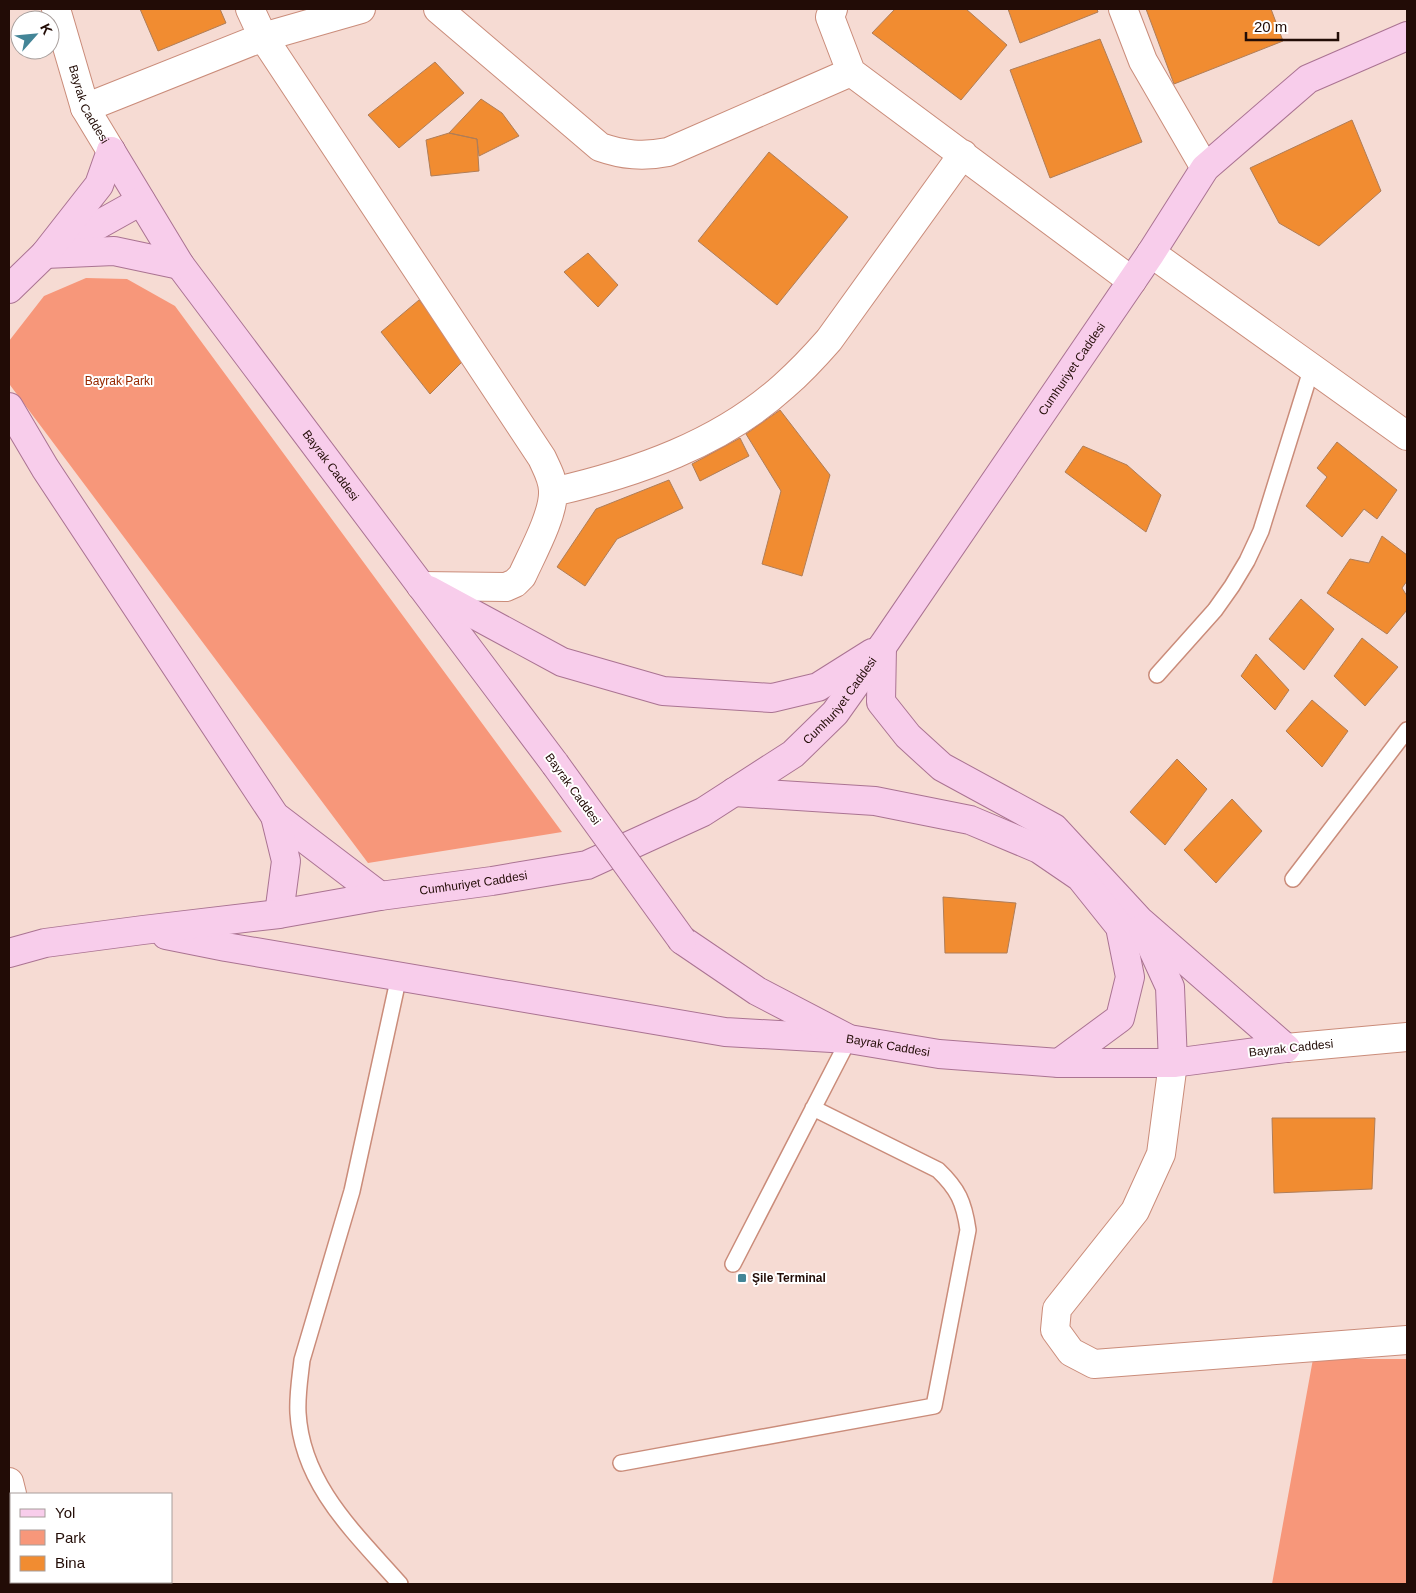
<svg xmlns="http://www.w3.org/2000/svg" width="1416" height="1593" font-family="Arial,sans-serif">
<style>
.green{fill:#f7977a}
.building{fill:#f18c31;stroke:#af7d58}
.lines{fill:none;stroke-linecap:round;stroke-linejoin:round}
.service-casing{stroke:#ca8c7a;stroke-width:18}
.minor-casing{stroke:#ca8c7a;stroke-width:30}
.tertiary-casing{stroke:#ca8c7a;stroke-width:30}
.primary-casing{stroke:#aa7392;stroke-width:30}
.service{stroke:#fff;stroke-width:15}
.minor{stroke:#fff;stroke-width:28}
.tertiary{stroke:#fff;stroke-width:28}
.primary{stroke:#f8cdeb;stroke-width:28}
.primary-bridge-casing{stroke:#aa7392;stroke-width:30;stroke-linecap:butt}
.primary-bridge{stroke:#f8cdeb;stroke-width:28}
.poi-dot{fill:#438597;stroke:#fff;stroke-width:2}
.labels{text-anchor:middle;stroke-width:4;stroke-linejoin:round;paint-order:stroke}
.street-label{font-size:12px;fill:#220c06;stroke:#fff}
.park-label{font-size:12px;fill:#952900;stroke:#fff}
.poi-label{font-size:12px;font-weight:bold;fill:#220c06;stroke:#fff;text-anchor:start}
</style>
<rect width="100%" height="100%" fill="#f6dbd3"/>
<!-- green -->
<path class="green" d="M86,278l41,1 48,27 387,526 -194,31 -358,-478 -1,-44 35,-45z
M1313,1359h94v225h-135z"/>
<!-- building -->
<path class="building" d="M140,9h80l6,14 -68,28z
M895,9h71l41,36 -46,55 -89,-67z
M1008,9h89l1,3 -78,31z
M1146,9h125l12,32 -109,43z
M1100,39l42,103 -92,36 -40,-108z
M435,62l29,31 -65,55 -31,-33z
M481,99l21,14 17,23 -40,20 -2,-17 -28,-6z
M1352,120l29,71 -62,55 -40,-23 -29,-55z
M449,133l28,6 2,32 -48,5 -5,-36z
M769,152l79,65 -71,88 -79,-64z
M588,253l30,32 -20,22 -34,-35z
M419,300l48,57 -37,37 -49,-62z
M780,410l50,65 -28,101 -40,-12 19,-73 -35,-57z
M740,438l9,18 -49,25 -8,-17z
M1337,442l60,48 -20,29 -13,-10 -22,28 -36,-31 21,-29 -10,-9z
M1083,446l44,19 34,30 -15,37 -81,-60z
M669,480l14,28 -66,31 -32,47 -28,-19 39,-58z
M1382,536l25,19v26l-5,7 5,8v14l-20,24 -60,-41 23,-34 19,4z
M1301,599l33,30 -30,41 -35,-31z
M1362,638l36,29 -33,39 -31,-30z
M1256,654l33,36 -14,20 -34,-34z
M1312,700l36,31 -26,36 -36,-36z
M1177,759l30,30 -42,56 -35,-33z
M1232,799l30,32 -46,52 -32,-33z
M943,897l73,6 -9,50h-62z
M1272,1118h103l-3,71 -98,4z"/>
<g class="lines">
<defs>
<path id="service" d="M1157,675l58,-65 17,-24 15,-25 14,-30 51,-164
M1293,879l114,-149
M399,976l-47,215 -50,169c-2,18 -5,35 -4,53 4,72 58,121 102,171
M733,1264l116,-225
M621,1463l313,-57 34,-176c-4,-28 -10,-41 -30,-60l-125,-62"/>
<path id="minor" d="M250,9l13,28 279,421c5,11 11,21 11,33 1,23 -21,63 -31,85l-7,7 -9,4 -85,-1
M438,9l162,138c23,8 43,10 68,5l183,-80
M833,9l-3,8 21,55 281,209
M1123,9l20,52 62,107
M85,108l178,-71 98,-28
M1151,253l256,183
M553,492c83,-19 167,-48 231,-106 16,-14 31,-30 45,-46l134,-186
M1173,1063l-12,91 -26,57 -78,98 -2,21 16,22 23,12 313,-24
M9,1482l3,12"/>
<g id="tertiary">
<path id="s1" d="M56,9l29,99 26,43"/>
<path d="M1286,1048l121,-11"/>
</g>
<g id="primary">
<path id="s2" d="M111,151l69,114 375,499"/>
<path d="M55,249l86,-48"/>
<path d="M45,254l69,-3 66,14"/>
<path d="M9,289l36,-35 54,-69 12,-34"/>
<path d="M9,407l36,61 230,348 105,80"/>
<path d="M429,590l133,72 101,29 109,7 46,-11 54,-34"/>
<path d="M882,647l-1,55 27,34 34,31 112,61 85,92 147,128"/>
<path d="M734,792l141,9 95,19 69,29 41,28 40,50 10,50 -10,41 -61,45"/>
<path d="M275,816l11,45 -7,53"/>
<path d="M1143,928l27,59 3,76"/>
<path d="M166,935l60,12 499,85 124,7"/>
<path id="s3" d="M682,940l75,51 92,48 90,15 120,9h114l113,-15"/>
<path id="s4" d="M9,953l36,-10 98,-13 136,-16 101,-18 112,-15 95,-16 116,-53 90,-58 42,-41 47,-66 269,-394 54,-85 103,-89 99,-43"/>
</g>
</defs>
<!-- service casing -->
<use href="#service" class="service-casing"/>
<!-- minor casing -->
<use href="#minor" class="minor-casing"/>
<!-- tertiary casing -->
<use href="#tertiary" class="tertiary-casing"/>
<!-- primary casing -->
<use href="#primary" class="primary-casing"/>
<!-- service -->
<use href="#service" class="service"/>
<!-- minor -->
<use href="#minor" class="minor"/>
<!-- tertiary -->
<use href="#tertiary" class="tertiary"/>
<!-- primary -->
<use href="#primary" class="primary"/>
<defs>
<path id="primary-bridge" d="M555,764l127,176"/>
</defs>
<!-- primary-bridge casing -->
<use href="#primary-bridge" class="primary-bridge-casing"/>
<!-- primary-bridge -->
<use href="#primary-bridge" class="primary-bridge"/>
</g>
<!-- markers -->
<rect class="poi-dot" x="737" y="1273" width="10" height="10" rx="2.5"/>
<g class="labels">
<!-- street labels -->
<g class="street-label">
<text dy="4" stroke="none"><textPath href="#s1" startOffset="101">Bayrak Caddesi</textPath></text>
<text dy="4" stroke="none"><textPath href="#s4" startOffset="1296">Cumhuriyet Caddesi</textPath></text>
<text dy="4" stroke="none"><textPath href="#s2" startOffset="384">Bayrak Caddesi</textPath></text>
<text dy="4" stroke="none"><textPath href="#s4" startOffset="891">Cumhuriyet Caddesi</textPath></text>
<text transform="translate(573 789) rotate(54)" y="4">Bayrak Caddesi</text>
<text dy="4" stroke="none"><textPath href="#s4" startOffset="470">Cumhuriyet Caddesi</textPath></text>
<text dy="4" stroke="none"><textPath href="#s3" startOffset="234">Bayrak Caddesi</textPath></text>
<text transform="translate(1291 1048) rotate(-6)" y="4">Bayrak Caddesi</text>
</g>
<!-- park labels -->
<g class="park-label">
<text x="119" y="385">Bayrak Parkı</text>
</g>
<!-- poi labels -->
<g class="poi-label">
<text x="752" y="1282">Şile Terminal</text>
</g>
</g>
<!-- border -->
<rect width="1416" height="1593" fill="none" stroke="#220c06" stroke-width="20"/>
<!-- legend -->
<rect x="10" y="1493" width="162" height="90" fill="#ffffff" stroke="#a79e9b"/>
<rect x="20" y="1509" width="25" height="8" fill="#f8cdeb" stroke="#a79e9b"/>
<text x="55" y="1518" font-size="15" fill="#220c06">Yol</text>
<rect x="20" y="1530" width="25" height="15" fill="#f7977a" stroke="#a79e9b"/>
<text x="55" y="1543" font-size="15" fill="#220c06">Park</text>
<rect x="20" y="1556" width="25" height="15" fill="#f18c31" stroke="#a79e9b"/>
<text x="55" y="1568" font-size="15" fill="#220c06">Bina</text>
<!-- north arrow -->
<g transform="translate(35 35) rotate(63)"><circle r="24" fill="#ffffff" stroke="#a79e9b"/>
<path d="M0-4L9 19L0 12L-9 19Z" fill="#438597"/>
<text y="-8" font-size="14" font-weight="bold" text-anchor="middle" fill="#220c06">K</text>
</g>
<!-- scale -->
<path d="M1246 32v8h92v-8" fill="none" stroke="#220c06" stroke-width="2.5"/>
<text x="1254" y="32" font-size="15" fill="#220c06" stroke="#ffffff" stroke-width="4" paint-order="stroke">20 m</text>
</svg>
